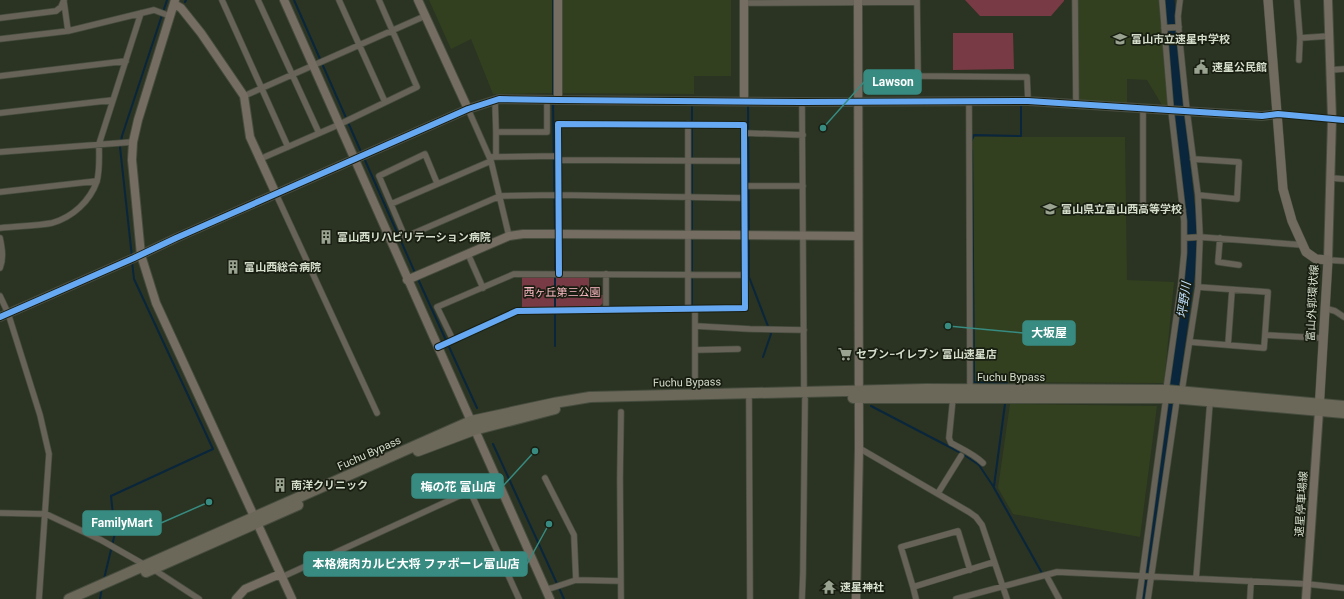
<svg xmlns="http://www.w3.org/2000/svg" width="1344" height="599" font-family="Roboto,'Noto Sans JP',sans-serif">
<style>
.built{fill:#32401f}
.green{fill:#783a45}
.lines{fill:none;stroke-linecap:round;stroke-linejoin:round}
.stream{stroke:#09263d;stroke-width:2}
.river{stroke:#09263d;stroke-width:11}
.street-casing{stroke:#464d3f;stroke-width:7}
.secondary-casing{stroke:#464d3f;stroke-width:10}
.primary-casing{stroke:#464d3f;stroke-width:10}
.highway-casing{stroke:#464d3f;stroke-width:12}
.street{stroke:#686359;stroke-width:5.5}
.secondary{stroke:#756d62;stroke-width:8}
.primary{stroke:#716a5e;stroke-width:9}
.highway{stroke:#6c6859;stroke-width:10}
.cycleway-casing{stroke:#181e11;stroke-width:8}
.cycleway{stroke:#66a8f1;stroke-width:6}
.labels{text-anchor:middle;stroke-width:3.5;stroke-linejoin:round;paint-order:stroke}
.poi-label{font-size:11px;font-weight:bold;fill:#d5ddcb;stroke:#181e11;text-anchor:start}
.park-label{font-size:11px;fill:#ffbbc6;stroke:#181e11}
.street-label{font-size:11px;fill:#d5ddcb;stroke:#181e11}
.water-label{font-size:12px;font-style:italic;fill:#c2e1ff;stroke:#181e11}
.leader{fill:none;stroke:#378b81;stroke-width:1.5}
.callout-dot{fill:#378b81;stroke:#181e11;stroke-width:1.5}
.callout{fill:#378b81;stroke:#378b81;stroke-width:1.5}
.callout-label{font-size:12px;text-anchor:middle;font-weight:bold;fill:#fff}
</style>
<rect width="100%" height="100%" fill="#2b3322"/>
<!-- built -->
<path class="built" d="M429,0h302v76h-37v18l-145,-1 -56,1 -22,-55 -20,10z
M1077,0h84l8,105h-7l-15,-25 -20,-1v24l-50,-2z
M973,137h152l2,143 47,2 -10,101 -189,-1z
M1010,404l147,2 -17,131 -127,-23 -15,-26z"/>
<!-- green -->
<path class="green" d="M965,0h99v1l-13,15h-71z
M953,33h60l1,36 -61,1z
M522,277h67v18h14v8l-4,4 -77,1z"/>
<g class="lines">
<!-- stream -->
<path class="stream" d="M294,0l68,154
M553,0v97
M185,2l1,-2
M553,101l2,132
M748,103l1,130
M692,107v127
M972,140l2,-5 47,1v-31
M972,150l2,232 33,1
M364,158l52,117
M749,237v40l22,57 -8,23
M692,238v70
M132,257l-12,-110 2,-11 45,-136
M418,279l59,129
M555,346v-109
M871,406l92,48 16,11 14,21 54,96
M493,444l71,155
M994,486l11,-82
M104,579l11,-46 -4,-37 102,-47 -79,-170 -2,-18
M100,599l2,-12"/>
<!-- river -->
<path class="river" d="M1144,599l45,-322 2,-23v-33l-13,-118 -9,-103"/>
<defs>
<path id="street" d="M222,0l66,147
M258,0l61,133
M339,0l46,102
M917,0l1,76 109,1 1,24
M1075,0l1,104
M1162,0l9,110 13,111v32l-3,31 -15,106
M1180,0l-2,16 1,17 8,78 11,84 2,42 -2,50 -16,103
M1297,0l3,38 -1,22
M64,2l4,29
M744,3l173,-1
M0,18l56,-7 5,-4 3,-7
M1164,28l15,-1
M1300,38l29,-2
M0,39l68,-8 86,-21 16,6
M1330,70l14,-1
M0,76l126,-15
M244,96l181,-80
M495,100l1,32h51v-32
M802,102l2,291
M969,102l1,287
M1143,108v101
M468,109l23,52 18,75
M0,113l113,-13
M1278,114l66,6
M688,124v185
M496,132v25
M744,133l59,2
M0,152l133,-10
M490,157l68,-1
M260,159l78,-34 79,-38 -38,-87
M1193,159l46,3 -2,37 -39,-4
M558,160l186,1
M1331,178l13,1
M437,183l-12,-29 -46,22 26,61 95,-41 57,-1 187,3
M745,186h58
M0,192l97,-11
M276,194l101,219
M391,204l100,-43
M1129,209l54,1
M0,228c16,-2 36,-2 52,-5 21,-6 38,-22 45,-42 3,-12 2,-25 2,-37l42,-131
M0,238c2,10 4,20 0,30
M1184,238l16,-1 103,8
M1220,238l-2,24 21,3
M468,254l15,34
M1328,260l16,1
M606,274v36
M0,296l8,17 32,102 9,39 -10,145
M1324,308l11,3 9,6
M695,326l55,3 54,1
M1265,335l57,3
M453,340l-16,-33 77,-33 231,1
M1190,342l74,6 4,-56 -70,-5
M1228,345l4,-55
M438,347l79,-36 228,-3 -1,-183 -186,-1 1,150
M695,350l43,-1
M695,394v-81
M953,398l-4,40 2,5c11,6 23,11 32,20
M749,399l1,200
M859,448l110,64 7,5 6,8 25,74
M545,478l29,57 2,45
M938,493l23,-37
M0,513l46,1 55,26 44,25
M153,569l46,30
M1046,575l13,24
M282,577l188,-86 49,108
M1196,579l14,-177
M913,587l-12,-40 57,-16 12,39
M545,589l7,-1 24,-8 44,1
M621,599l-1,-121 1,-66
M802,599l1,-26 2,-174
M916,599l-3,-12 81,-25
M956,599l101,-27 250,12 37,4
M1139,599l27,-201
M1148,599l29,-200
M1250,599l1,-18"/>
<path id="secondary" d="M175,0l-37,120 -5,22 -1,18 9,95 15,48 136,296
M284,0l266,599
M418,0l50,109
M558,0v100
M174,4l7,4 20,25 43,63 6,41 26,57
M744,101v-101
M1328,260l4,-141 -4,-119
M407,280l102,-44 14,-2h35l300,2
M0,317l134,-59 42,-20 292,-129 31,-10 59,1 244,2 226,-1 234,15 16,-2
M236,599l9,-10 35,-15
M856,599l3,-151 -1,-448
M1306,599l13,-188"/>
<path id="primary" d="M1268,0l15,189 9,32 14,31 10,7 12,1 -9,151"/>
<path id="highway" d="M853,398h319l172,15
M418,451l56,-21 81,-21
M146,572l152,-67
M69,599l402,-178 83,-18 36,-6 336,-8 240,1 178,16"/>
</defs>
<!-- street casing -->
<use href="#street" class="street-casing"/>
<!-- secondary casing -->
<use href="#secondary" class="secondary-casing"/>
<!-- primary casing -->
<use href="#primary" class="primary-casing"/>
<!-- highway casing -->
<use href="#highway" class="highway-casing"/>
<!-- street -->
<use href="#street" class="street"/>
<!-- secondary -->
<use href="#secondary" class="secondary"/>
<!-- primary -->
<use href="#primary" class="primary"/>
<!-- highway -->
<use href="#highway" class="highway"/>
<defs>
<path id="cycleway" d="M0,317l134,-59 42,-20 292,-129 31,-10 59,1 244,2 226,-1 234,15 16,-2 66,6
M438,347l79,-36 228,-3 -1,-183 -186,-1 1,150"/>
</defs>
<!-- cycleway casing -->
<use href="#cycleway" class="cycleway-casing"/>
<!-- cycleway -->
<use href="#cycleway" class="cycleway"/>
</g>
<!-- icons -->
<defs>
<symbol id="school-bare" viewBox="-9 -9 18 18"><path d="M0-5L7-2L0 1L-7-2ZM-4 1L0 2.5L4 1V4Q0 6-4 4Z" fill="#9aa290" stroke="#181e11" stroke-width="2.5" paint-order="stroke"/></symbol>
<symbol id="civic-bare" viewBox="-9 -9 18 18"><path d="M-.6-6.5H3V-4.5H.6V-3L4-1V1h2V6H-6V1h2V-1L-.6-3ZM-1.2 2.5V6h2.4V2.5Z" fill="#9aa290" stroke="#181e11" stroke-width="2.5" paint-order="stroke"/></symbol>
<symbol id="building-bare" viewBox="-9 -9 18 18"><path d="M-4-6H4V6H1V3H-1V6H-4ZM-2.5-4.3h1.7v1.8h-1.7ZM.8-4.3h1.7v1.8H.8ZM-2.5-1h1.7V.8h-1.7ZM.8-1h1.7V.8H.8Z" fill="#9aa290" stroke="#181e11" stroke-width="2.5" paint-order="stroke"/></symbol>
<symbol id="supermarket-bare" viewBox="-9 -9 18 18"><path d="M-6-5.5h2.5l.6 2H6L4.5 2H-2.5L-4.4-4H-6ZM-1.5 3.2a1.3 1.3 0 1 0 .1 0ZM3 3.2a1.3 1.3 0 1 0 .1 0Z" fill="#9aa290" stroke="#181e11" stroke-width="2.5" paint-order="stroke"/></symbol>
<symbol id="temple-bare" viewBox="-9 -9 18 18"><path d="M0-6L5-2H3V0L6.5 2.5H4V6H1.5V3h-3V6H-4V2.5H-6.5L-3 0V-2H-5Z" fill="#9aa290" stroke="#181e11" stroke-width="2.5" paint-order="stroke"/></symbol>
</defs>
<g fill-rule="evenodd">
<use href="#school-bare" x="1110" y="29" width="20" height="20"/>
<use href="#civic-bare" x="1191" y="57" width="20" height="20"/>
<use href="#school-bare" x="1040" y="199" width="20" height="20"/>
<use href="#building-bare" x="316" y="227" width="20" height="20"/>
<use href="#building-bare" x="223" y="257" width="20" height="20"/>
<use href="#supermarket-bare" x="835" y="344" width="20" height="20"/>
<use href="#building-bare" x="270" y="475" width="20" height="20"/>
<use href="#temple-bare" x="819" y="577" width="20" height="20"/>
</g>
<g class="labels">
<!-- poi labels -->
<g class="poi-label">
<text x="1131" y="43">富山市立速星中学校</text>
<text x="1212" y="71">速星公民館</text>
<text x="1061" y="213">富山県立富山西高等学校</text>
<text x="337" y="241">富山西リハビリテーション病院</text>
<text x="244" y="271">富山西総合病院</text>
<text x="856" y="358">セブン−イレブン 富山速星店</text>
<text x="291" y="489">南洋クリニック</text>
<text x="840" y="591">速星神社</text>
</g>
<!-- park labels -->
<g class="park-label">
<text x="562" y="296">西ヶ丘第三公園</text>
</g>
<!-- street labels -->
<g class="street-label">
<text transform="translate(1312 303) rotate(-87)" y="4">富山外郭環状線</text>
<text x="1011" y="381">Fuchu Bypass</text>
<text transform="translate(687 382) rotate(-1)" y="4">Fuchu Bypass</text>
<text transform="translate(369 453) rotate(-24)" y="4">Fuchu Bypass</text>
<text transform="translate(1301 504) rotate(-86)" y="4">速星停車場線</text>
</g>
<!-- water labels -->
<g class="water-label">
<text transform="translate(1184 300) rotate(-82)" y="4">坪野川</text>
</g>
</g>
<!-- callouts -->
<path class="leader" d="M823 128L864 82M948 326L1023 333M535 451L503 486M209 502L161 523M549 524L527 564"/>
<g class="callout-dot">
<circle cx="823" cy="128" r="4"/>
<circle cx="948" cy="326" r="4"/>
<circle cx="535" cy="451" r="4"/>
<circle cx="209" cy="502" r="4"/>
<circle cx="549" cy="524" r="4"/>
</g>
<g class="callout">
<rect x="864" y="70" width="57" height="24" rx="4"/>
<rect x="1023" y="321" width="52" height="24" rx="4"/>
<rect x="412" y="474" width="91" height="24" rx="4"/>
<rect x="83" y="511" width="78" height="24" rx="4"/>
<rect x="304" y="552" width="223" height="24" rx="4"/>
</g>
<g class="callout-label">
<text x="893" y="86">Lawson</text>
<text x="1049" y="337">大坂屋</text>
<text x="458" y="491">梅の花 富山店</text>
<text x="122" y="527">FamilyMart</text>
<text x="416" y="568">本格焼肉カルビ大将 ファボーレ富山店</text>
</g>
</svg>
